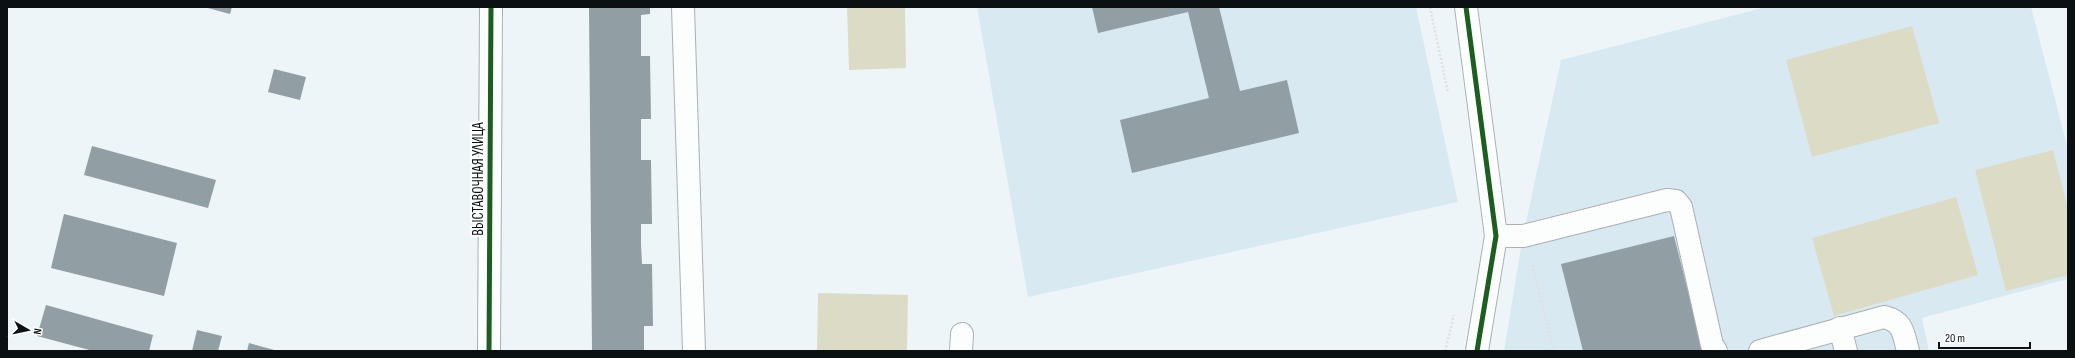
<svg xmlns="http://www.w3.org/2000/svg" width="2075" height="358" font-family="'Sofia Sans Condensed',sans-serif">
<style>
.built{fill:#d9e9f1}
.green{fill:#dcdcc6}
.building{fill:#919ea4}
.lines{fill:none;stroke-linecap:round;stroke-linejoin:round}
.minor-casing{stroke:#aab0b4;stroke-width:24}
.path{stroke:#dfe1e3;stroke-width:2.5;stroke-dasharray:2 2;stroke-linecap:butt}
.minor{stroke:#fcfefe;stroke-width:22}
.cycleway-casing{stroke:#fff;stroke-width:8}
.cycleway{stroke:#1b5e20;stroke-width:5}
.labels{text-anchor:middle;stroke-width:4;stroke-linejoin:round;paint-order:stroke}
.street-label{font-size:15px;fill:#0b1012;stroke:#fff}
</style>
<rect width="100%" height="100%" fill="#edf5f9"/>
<g class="built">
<polygon points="977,7 1416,7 1458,202 1028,297"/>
<polygon points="1766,7 2031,7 2068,149 2068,279 1922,318 1929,351 1504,351 1523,236 1561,60"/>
</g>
<g class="green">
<polygon points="847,7 905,7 906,68 849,70"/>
<polygon points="1912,26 1939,123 1812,157 1786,60"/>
<polygon points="2053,150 2068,209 2068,275 2006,291 1975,170"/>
<polygon points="1956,197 1978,275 1834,316 1812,238"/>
<polygon points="818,293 908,295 907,351 817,351"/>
</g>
<g class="building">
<polygon points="204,7 232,7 230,14"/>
<polygon points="589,7 650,7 650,14 641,15 641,56 650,56 651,119 641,119 641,160 651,160 652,224 641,224 641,244 642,264 652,264 653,326 644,326 644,351 592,351"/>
<polygon points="1092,7 1219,7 1240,91 1287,80 1299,133 1132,173 1120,120 1209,98 1188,12 1098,33"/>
<polygon points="274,69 306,77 300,100 268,92"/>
<polygon points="92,146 216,180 208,208 84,175"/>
<polygon points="64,214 177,243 164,296 51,268"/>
<polygon points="1674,236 1703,351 1583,351 1561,264"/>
<polygon points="46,305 153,335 149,351 93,351 37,336"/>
<polygon points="197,330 222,336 218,351 192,351"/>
<polygon points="249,343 278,351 247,351"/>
</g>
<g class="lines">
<g class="minor-casing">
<g id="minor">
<polyline points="683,7 694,351"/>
<polyline points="1466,7 1496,236 1477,351"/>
<polyline points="1496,236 1523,236 1667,200 1676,201 1681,207 1712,345 1716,351"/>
<polyline points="1840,328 1846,351"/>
<polyline points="489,351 491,7"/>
<polyline points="961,351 962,334"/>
<path d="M1760,351L1884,317C1904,322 1903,333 1908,351"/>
</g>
</g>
<g class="path">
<polyline points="1430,7 1448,93"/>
<polyline points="1534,261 1533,267 1554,351"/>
<polyline points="1445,351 1454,315"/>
</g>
<use href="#minor" class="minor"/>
<g class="cycleway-casing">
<g id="cycleway">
<polyline points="1466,7 1496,236 1477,351"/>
<polyline points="489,351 491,7"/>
</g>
</g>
<use href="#cycleway" class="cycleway"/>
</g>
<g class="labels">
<g class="street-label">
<text transform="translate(478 179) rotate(-90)" y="5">ВЫСТАВОЧНАЯ УЛИЦА</text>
</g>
</g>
<rect width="2075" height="358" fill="none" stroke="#0b1012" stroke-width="16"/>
<g transform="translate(28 330) rotate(99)" stroke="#ffffff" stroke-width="3" paint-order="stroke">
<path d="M0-3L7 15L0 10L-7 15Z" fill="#0b1012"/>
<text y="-6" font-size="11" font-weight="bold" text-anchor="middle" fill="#0b1012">N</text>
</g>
<path d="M1939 342v6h91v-6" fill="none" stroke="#0b1012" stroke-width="2"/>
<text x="1945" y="342" font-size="12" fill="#0b1012" stroke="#ffffff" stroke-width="3" paint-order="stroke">20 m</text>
</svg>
